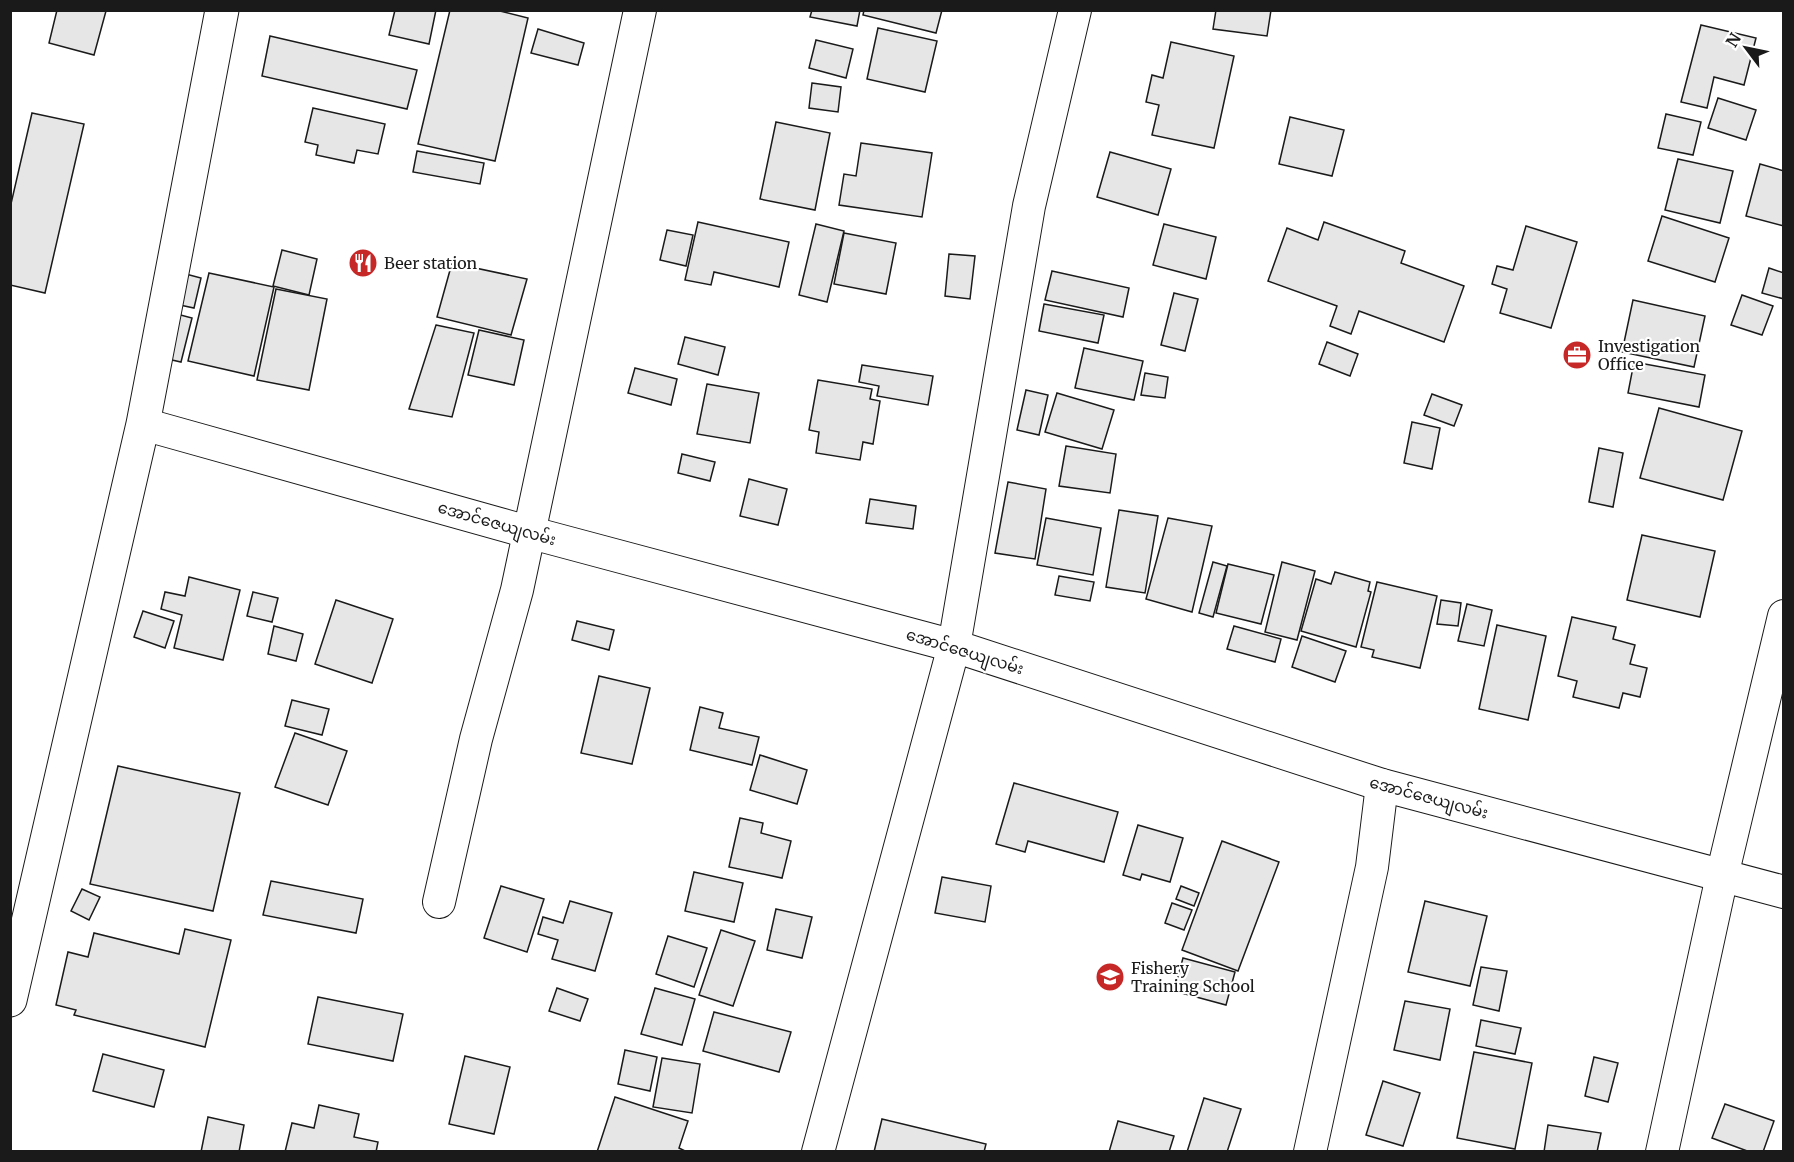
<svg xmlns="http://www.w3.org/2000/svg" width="1794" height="1162" font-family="Merriweather,'Noto Sans Myanmar',serif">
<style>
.building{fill:#e6e6e6;stroke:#1a1a1a;stroke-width:1.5}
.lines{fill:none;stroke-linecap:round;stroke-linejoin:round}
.street-casing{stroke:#1a1a1a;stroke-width:34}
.secondary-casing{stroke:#1a1a1a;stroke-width:35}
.street{stroke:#fff;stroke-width:32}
.secondary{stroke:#fff;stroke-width:33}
.labels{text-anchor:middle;stroke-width:4.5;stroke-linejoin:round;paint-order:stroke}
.poi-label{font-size:16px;fill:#1a1a1a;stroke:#fff;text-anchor:start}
.street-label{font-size:16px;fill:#1a1a1a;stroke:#fff}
</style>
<rect width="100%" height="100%" fill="#fff"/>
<g class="building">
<polygon points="57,10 106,11 94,55 49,43"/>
<polygon points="395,10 436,10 429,44 389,35"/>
<polygon points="450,10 496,10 528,18 495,161 418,144"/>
<polygon points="812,10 860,10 857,26 810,17"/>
<polygon points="864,10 942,10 936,33 863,15"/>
<polygon points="1216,10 1271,10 1267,36 1213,29"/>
<polygon points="1701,25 1756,38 1744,85 1714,77 1707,108 1681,102"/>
<polygon points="878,28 937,41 925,92 867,79"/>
<polygon points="538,29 584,43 578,65 531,53"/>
<polygon points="270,36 417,70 407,109 262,76"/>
<polygon points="816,40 853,49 846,78 809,68"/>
<polygon points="1171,42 1234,56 1214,148 1152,135 1159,105 1146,102 1152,75 1163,78"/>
<polygon points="812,83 841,87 838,112 809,108"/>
<polygon points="1718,98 1756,110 1746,140 1708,128"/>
<polygon points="313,108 385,124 378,154 357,150 354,163 316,155 318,145 305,142"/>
<polygon points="32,113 84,124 45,293 10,285 10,208"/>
<polygon points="1666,114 1701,122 1693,155 1658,148"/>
<polygon points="1290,117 1344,130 1332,176 1279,164"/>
<polygon points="776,122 830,133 815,210 760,199"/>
<polygon points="861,143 932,153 922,217 839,205 844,174 856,176"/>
<polygon points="417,151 484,163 480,184 413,172"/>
<polygon points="1110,152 1171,169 1158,215 1097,197"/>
<polygon points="1678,159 1733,171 1720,223 1665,210"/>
<polygon points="1760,164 1784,171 1784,226 1746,216"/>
<polygon points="1662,216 1729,238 1715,282 1648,261"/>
<polygon points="698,222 789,242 779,287 714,272 711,285 685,280"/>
<polygon points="1324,222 1405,251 1401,263 1464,286 1444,342 1359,311 1351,334 1330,326 1337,306 1268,281 1287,228 1318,240"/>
<polygon points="816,224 844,231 827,302 799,295"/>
<polygon points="1164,224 1216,237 1206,279 1153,265"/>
<polygon points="1526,226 1577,242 1551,328 1500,313 1507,289 1492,284 1497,266 1513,270"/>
<polygon points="667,230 693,235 686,266 660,260"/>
<polygon points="844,233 896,243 886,294 834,284"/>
<polygon points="282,250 317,259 309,295 273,286"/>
<polygon points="949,254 975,256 970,299 945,296"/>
<polygon points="452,263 527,279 511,335 437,317"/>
<polygon points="1769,268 1784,273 1784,299 1762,293"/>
<polygon points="1052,271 1129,288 1123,317 1045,300"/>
<polygon points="182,273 201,278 194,308 175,304"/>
<polygon points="209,273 274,287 254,376 188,361"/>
<polygon points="276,289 327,299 309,390 257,380"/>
<polygon points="1174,293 1198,299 1185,351 1161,345"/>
<polygon points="1742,295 1773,306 1762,335 1731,325"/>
<polygon points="1633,300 1705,316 1694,367 1622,352"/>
<polygon points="1044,304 1104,315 1098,343 1039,331"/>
<polygon points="173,313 192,318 181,362 163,358"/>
<polygon points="436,325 474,333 452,417 409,409"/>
<polygon points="479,330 524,340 514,385 468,375"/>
<polygon points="685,337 725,347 718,375 678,364"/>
<polygon points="1327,342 1358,354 1350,376 1319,364"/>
<polygon points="1084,348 1143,361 1134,400 1075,388"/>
<polygon points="1634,362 1705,375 1699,407 1628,393"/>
<polygon points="862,365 933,376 928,405 877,396 879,386 859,382"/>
<polygon points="635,368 677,379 671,405 628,393"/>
<polygon points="1145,373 1168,377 1165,398 1141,395"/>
<polygon points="818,380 872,389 870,399 880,401 873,444 863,442 860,460 816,453 819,432 809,430"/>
<polygon points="707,384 759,393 750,443 697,434"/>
<polygon points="1026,390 1048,395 1039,435 1017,430"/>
<polygon points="1057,393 1114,410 1102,449 1045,432"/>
<polygon points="1432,394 1462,405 1454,426 1424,415"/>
<polygon points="1659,408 1742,431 1723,500 1640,478"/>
<polygon points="1412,422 1440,428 1432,469 1404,463"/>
<polygon points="1066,446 1116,454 1110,493 1059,486"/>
<polygon points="1599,448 1623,453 1613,507 1589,502"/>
<polygon points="682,454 715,462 710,481 678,473"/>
<polygon points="749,479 787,489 778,525 740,516"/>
<polygon points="1008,482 1046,489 1035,559 995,553"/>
<polygon points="870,499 916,506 913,529 866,523"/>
<polygon points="1119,510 1158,516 1145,593 1106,587"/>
<polygon points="1046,518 1101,528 1093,575 1037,565"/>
<polygon points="1168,518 1212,526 1192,612 1146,599"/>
<polygon points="1642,535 1715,551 1700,617 1627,600"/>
<polygon points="1213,562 1227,566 1213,617 1199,613"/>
<polygon points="1282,562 1315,571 1297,640 1265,632"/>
<polygon points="1228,564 1274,575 1261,624 1216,613"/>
<polygon points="1335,572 1370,582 1368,591 1371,592 1356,647 1301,631 1316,579 1331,584"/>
<polygon points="1059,576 1094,582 1090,601 1055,595"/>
<polygon points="189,577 240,590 223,660 174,648 182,615 161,609 165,592 185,596"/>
<polygon points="1377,582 1437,596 1420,668 1372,657 1374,650 1361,647"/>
<polygon points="253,592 278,598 272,622 247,616"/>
<polygon points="336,600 393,619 372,683 315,664"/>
<polygon points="1441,600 1461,603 1458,626 1437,624"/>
<polygon points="1467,604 1492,610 1484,646 1458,641"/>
<polygon points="143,611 174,621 165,648 134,637"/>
<polygon points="1572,617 1616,627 1613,639 1635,645 1630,664 1647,668 1640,697 1623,693 1619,708 1573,697 1577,681 1558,676"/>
<polygon points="577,621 614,630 609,650 572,640"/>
<polygon points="1497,625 1546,636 1528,720 1479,709"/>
<polygon points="274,626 303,634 296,661 268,654"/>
<polygon points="1234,626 1281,639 1275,662 1227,649"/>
<polygon points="1302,636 1346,651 1335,682 1292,667"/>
<polygon points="599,676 650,688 632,764 581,753"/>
<polygon points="292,700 329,709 322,735 285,726"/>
<polygon points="700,707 723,713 719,728 759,737 752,765 690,750"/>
<polygon points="295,733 347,751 328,805 275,787"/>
<polygon points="760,755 807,770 797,804 750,790"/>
<polygon points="118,766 240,793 213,911 90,884"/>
<polygon points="1014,783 1118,812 1104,862 1028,841 1025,852 996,844"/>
<polygon points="740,818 763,823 761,833 791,841 782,878 729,867"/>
<polygon points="1138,825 1183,838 1170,882 1142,874 1140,880 1123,875"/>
<polygon points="1222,841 1279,862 1238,971 1182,950"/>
<polygon points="694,872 743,883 734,922 685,911"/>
<polygon points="942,877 991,886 985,922 935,913"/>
<polygon points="271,881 363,899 356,933 263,915"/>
<polygon points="501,886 544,899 527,952 484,938"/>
<polygon points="1181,886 1199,893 1194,906 1176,899"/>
<polygon points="82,889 100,897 89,920 71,911"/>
<polygon points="570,901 612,913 595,971 552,959 558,940 538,934 543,917 563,923"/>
<polygon points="1425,901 1487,916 1470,986 1408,972"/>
<polygon points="1172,903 1192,910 1184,930 1165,923"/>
<polygon points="776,909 812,917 802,958 767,950"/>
<polygon points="185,929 231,940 205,1047 74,1015 76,1010 56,1005 68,952 88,957 94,933 179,954"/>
<polygon points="721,930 755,941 733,1006 699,995"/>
<polygon points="668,936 707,948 694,987 656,974"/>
<polygon points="1183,958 1235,972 1226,1005 1174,991"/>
<polygon points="1481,967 1507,971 1499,1011 1473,1005"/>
<polygon points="557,988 588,999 580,1021 549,1011"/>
<polygon points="655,988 695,999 682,1045 641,1034"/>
<polygon points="318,997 403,1014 393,1061 308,1044"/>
<polygon points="1405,1001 1450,1009 1440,1060 1394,1050"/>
<polygon points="714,1012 791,1032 779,1072 703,1051"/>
<polygon points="1481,1020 1521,1028 1515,1054 1476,1046"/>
<polygon points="625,1050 657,1057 650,1091 618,1084"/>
<polygon points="1474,1052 1532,1063 1515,1149 1457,1138"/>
<polygon points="103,1054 164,1070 154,1107 93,1091"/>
<polygon points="465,1056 510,1067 494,1134 449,1124"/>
<polygon points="1594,1057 1618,1063 1608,1102 1585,1096"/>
<polygon points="662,1058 700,1064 692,1113 653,1107"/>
<polygon points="1383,1081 1420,1093 1403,1146 1366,1135"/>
<polygon points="615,1097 688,1121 679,1148 687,1152 597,1152"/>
<polygon points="1204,1098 1241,1109 1227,1152 1187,1152"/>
<polygon points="1725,1104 1774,1121 1763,1152 1750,1152 1712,1138"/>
<polygon points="319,1105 359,1114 354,1137 378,1142 376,1152 285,1152 292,1123 314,1128"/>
<polygon points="208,1117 244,1125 239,1152 201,1152"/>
<polygon points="882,1119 986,1144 984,1152 874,1152"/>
<polygon points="1118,1121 1174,1136 1169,1152 1109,1152"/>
<polygon points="1548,1125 1601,1133 1597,1152 1544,1152"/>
</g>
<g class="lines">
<g class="street-casing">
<g id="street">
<polyline points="143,424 528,532 954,646 1382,785 1784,892"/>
<polyline points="439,902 476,739 517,590 640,10"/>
<polyline points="818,1152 954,646 1029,206 1075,10"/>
<polyline points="1310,1152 1372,867 1382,785"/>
<polyline points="1662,1152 1722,876 1784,616"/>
</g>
</g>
<g class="secondary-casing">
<polyline id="secondary" points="10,1000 143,424 222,10"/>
</g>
<use href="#street" class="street"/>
<use href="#secondary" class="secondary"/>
</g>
<defs>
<g id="restaurant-disc" transform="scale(1.5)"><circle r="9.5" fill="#c62828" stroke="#fff"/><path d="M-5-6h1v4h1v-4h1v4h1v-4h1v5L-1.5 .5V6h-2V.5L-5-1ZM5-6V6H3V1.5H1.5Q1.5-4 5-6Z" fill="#fff"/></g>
<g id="office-disc" transform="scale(1.5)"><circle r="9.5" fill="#c62828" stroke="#fff"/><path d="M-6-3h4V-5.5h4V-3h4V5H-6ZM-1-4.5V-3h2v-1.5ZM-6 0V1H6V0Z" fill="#fff"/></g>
<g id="school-disc" transform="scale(1.5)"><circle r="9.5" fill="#c62828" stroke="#fff"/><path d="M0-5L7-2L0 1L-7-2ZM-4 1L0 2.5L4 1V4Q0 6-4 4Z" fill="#fff"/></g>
</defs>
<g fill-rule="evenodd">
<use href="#restaurant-disc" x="363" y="263"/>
<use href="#office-disc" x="1577" y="355"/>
<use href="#school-disc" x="1110" y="977"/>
</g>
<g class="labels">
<g class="poi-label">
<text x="384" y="269">Beer station</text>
<text x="1598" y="352">Investigation<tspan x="1598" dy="18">Office</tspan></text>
<text x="1131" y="974">Fishery<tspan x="1131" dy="18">Training School</tspan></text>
</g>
<g class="street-label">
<text transform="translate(497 523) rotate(16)" y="6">အောင်ဇေယျလမ်း</text>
<text transform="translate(965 651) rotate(17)" y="6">အောင်ဇေယျလမ်း</text>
<text transform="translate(1429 797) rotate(15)" y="6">အောင်ဇေယျလမ်း</text>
</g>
</g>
<rect width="1794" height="1162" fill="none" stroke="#1a1a1a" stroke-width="24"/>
<g transform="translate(1746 48) rotate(302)" stroke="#ffffff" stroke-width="4.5" paint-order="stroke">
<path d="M0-4.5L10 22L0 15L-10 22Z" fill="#1a1a1a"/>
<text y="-9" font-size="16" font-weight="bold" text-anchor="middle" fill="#1a1a1a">N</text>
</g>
</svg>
